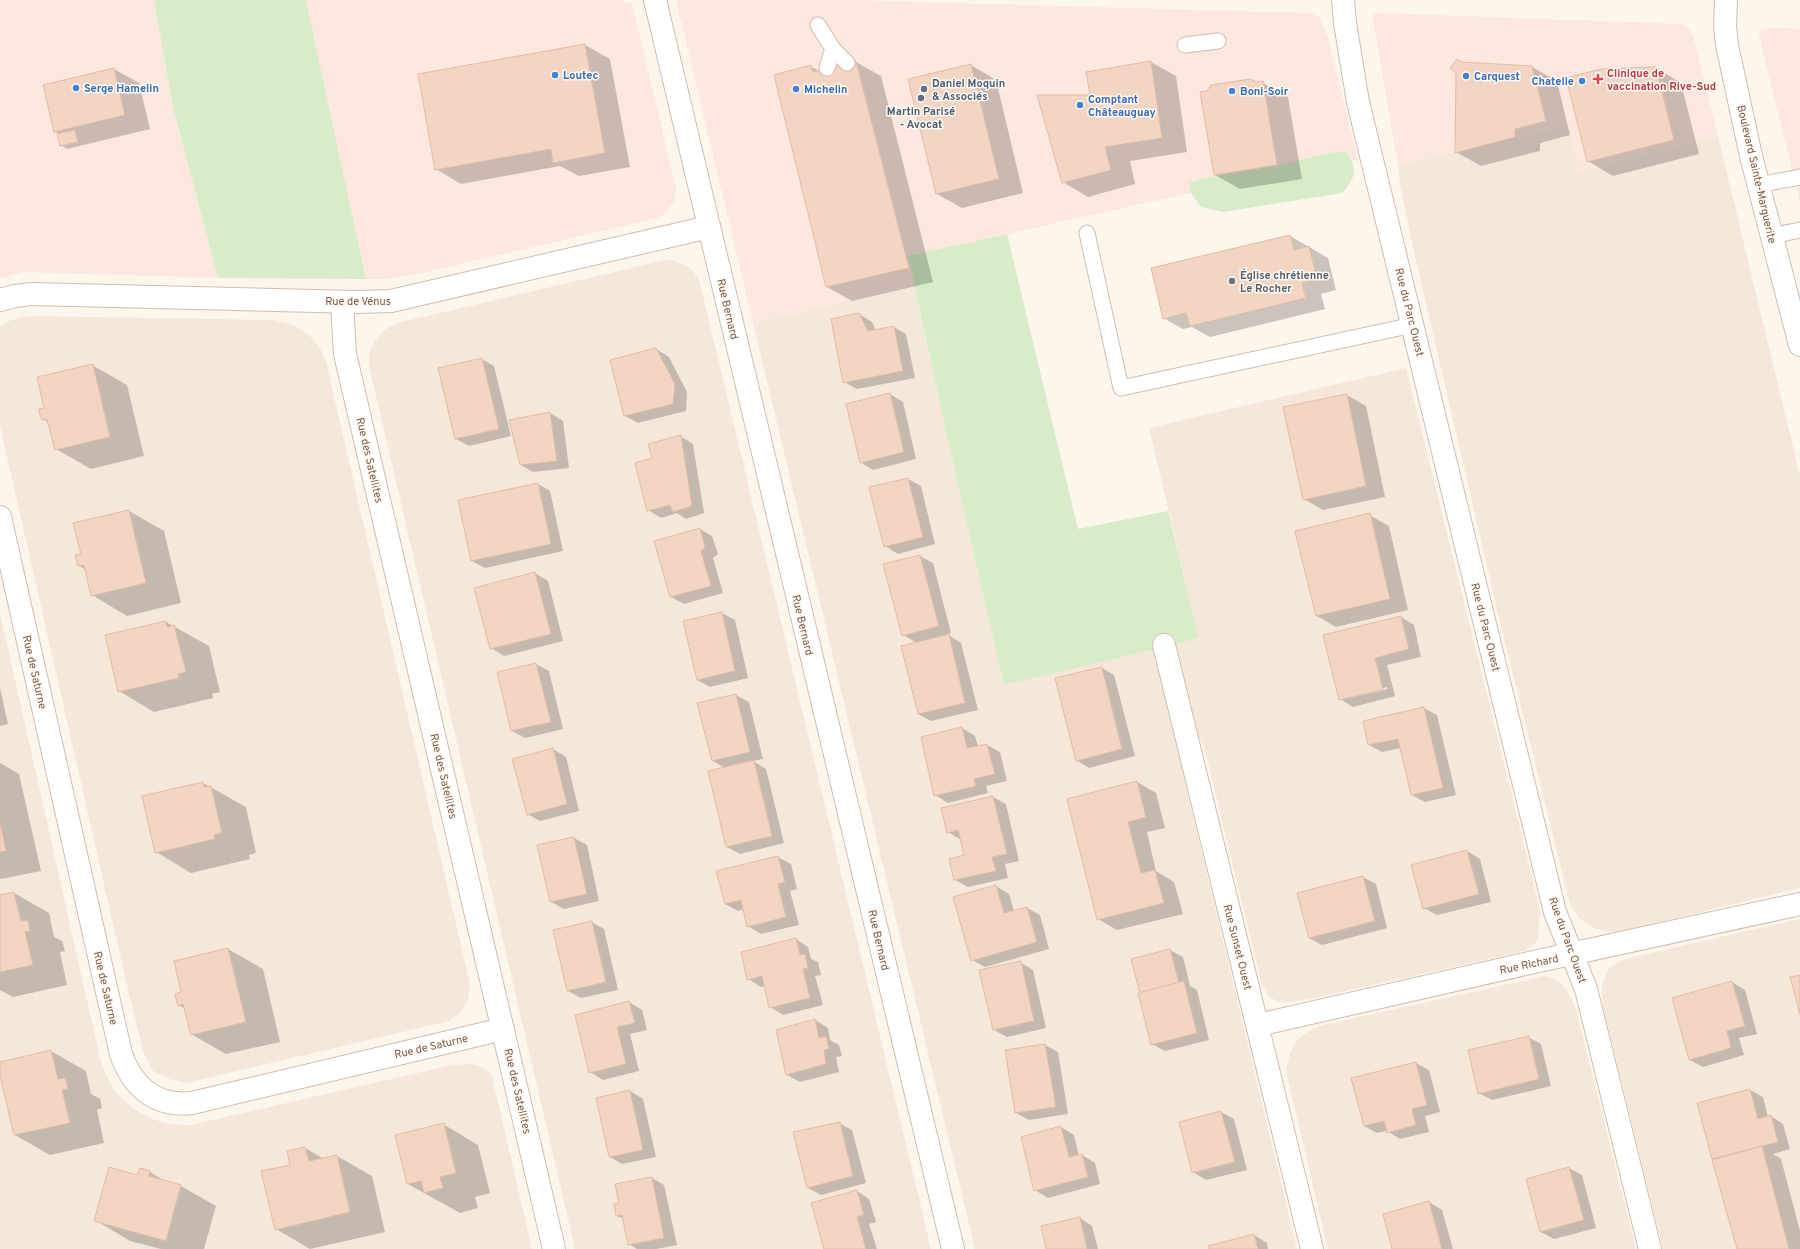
<svg xmlns="http://www.w3.org/2000/svg" width="1800" height="1249" font-family="Overpass,sans-serif">
<style>
.residential{fill:#f5e8da}
.commercial{fill:#fde8e0}
.green{fill:#d8ecc9}
.shadow{fill:#0003;fill-rule:evenodd}
.building{fill:#f3d5c3;stroke:#e6bba3}
.lines{fill:none;stroke-linecap:round;stroke-linejoin:round}
.service-casing{stroke:#d1beb0;stroke-width:17}
.minor-casing{stroke:#d1beb0;stroke-width:24}
.tertiary-casing{stroke:#d1beb0;stroke-width:24}
.service{stroke:#fff;stroke-width:15}
.minor{stroke:#fff;stroke-width:22}
.tertiary{stroke:#fff;stroke-width:22}
.shop-dot{fill:#3f7fe0;stroke:#fffaf3;stroke-width:1.5}
.health-dot{fill:#e0444e;stroke:#fffaf3;stroke-width:1.5}
.service-dot{fill:#5c6f8a;stroke:#fffaf3;stroke-width:1.5}
.worship-dot{fill:#6b7280;stroke:#fffaf3;stroke-width:1.5}
.labels{text-anchor:middle;stroke-width:3;stroke-linejoin:round;paint-order:stroke}
.health-label{font-size:11px;font-weight:bold;fill:#be3a42;stroke:#fffaf3;text-anchor:start}
.shop-label{font-size:11px;font-weight:bold;fill:#366cbe;stroke:#fffaf3;text-anchor:start}
.service-label{font-size:11px;font-weight:bold;fill:#4e5e75;stroke:#fffaf3;text-anchor:start}
.street-label{font-size:11px;fill:#7a5c4d;stroke:#fffaf3}
.worship-label{font-size:11px;font-weight:bold;fill:#5b616d;stroke:#fffaf3;text-anchor:start}
</style>
<rect width="100%" height="100%" fill="#fdf6ec"/>
<g class="residential">
<polygon points="1569,125 1579,171 1718,136 1800,476 1800,888 1627,930 1610,932 1593,928 1580,919 1570,904 1496,605 1413,247 1400,185 1398,165"/>
<polygon points="670,259 688,267 693,271 699,279 931,1249 575,1249 369,366 370,351 375,340 384,330 397,323"/>
<polygon points="914,285 948,441 1004,684 1156,649 1186,786 1297,1249 975,1249 753,323"/>
<polygon points="31,316 274,320 294,325 309,335 320,348 326,362 466,967 470,985 468,999 461,1012 449,1021 186,1083 169,1079 153,1071 143,1051 123,968 0,426 0,327 9,321 19,318"/>
<polygon points="1406,368 1533,881 1540,911 1538,938 1533,946 1525,951 1310,999 1291,1002 1280,1002 1269,997 1262,985 1204,746 1196,733 1174,645 1199,638 1149,428"/>
<polygon points="0,613 100,1058 107,1077 116,1093 133,1108 152,1119 169,1124 191,1125 452,1065 471,1064 484,1068 492,1075 495,1089 532,1249 0,1249"/>
<polygon points="1800,919 1800,1249 1663,1249 1602,1002 1602,986 1608,970 1618,962 1633,957"/>
<polygon points="1545,976 1553,978 1562,984 1570,995 1576,1010 1636,1249 1328,1249 1286,1071 1290,1053 1297,1040 1309,1031 1323,1025"/>
</g>
<g class="commercial">
<polygon points="0,0 154,0 172,103 218,278 23,272 0,278"/>
<polygon points="306,0 623,0 625,3 632,3 676,188 674,201 666,213 657,218 418,274 385,279 366,279"/>
<polygon points="676,0 853,0 1311,13 1319,17 1328,38 1358,160 1191,193 908,256 914,285 753,323"/>
<polygon points="1378,13 1681,24 1688,27 1693,36 1718,136 1579,171 1569,125 1398,165 1373,19 1373,14"/>
<polygon points="1767,28 1800,29 1800,202 1759,35 1760,31"/>
</g>
<g class="green">
<polygon points="154,0 306,0 366,279 218,278 172,103"/>
<path d="M1346,152C1359,168 1355,179 1342,193L1223,212L1201,207L1191,193L1189,183L1201,179L1277,165L1331,153Z"/>
<polygon points="1007,234 1078,529 1168,511 1199,638 1174,645 1172,635 1154,639 1156,649 1004,685 948,441 908,256"/>
</g>
<g class="shadow">
<polygon points="585,45 610,59 630,167 579,176 560,166 461,184 436,169"/>
<polygon points="856,62 881,76 933,282 852,301 827,287 810,66 819,71"/>
<polygon points="1151,62 1176,76 1187,152 1130,161 1135,184 1088,197 1063,182 1092,96"/>
<polygon points="1463,64 1532,67 1557,81 1570,135 1540,143 1540,151 1481,166 1456,152"/>
<polygon points="971,65 996,80 1023,193 962,208 937,194"/>
<polygon points="1656,68 1681,83 1699,154 1613,176 1588,161"/>
<polygon points="114,69 139,83 150,129 67,149 61,145 61,135 55,132"/>
<polygon points="1256,83 1263,83 1288,97 1302,179 1240,189 1215,175"/>
<polygon points="1290,236 1328,258 1336,290 1321,294 1325,309 1210,337 1192,327 1183,329 1163,318"/>
<polygon points="859,314 872,322 876,331 894,327 906,334 915,378 857,389 844,382"/>
<polygon points="656,349 669,357 687,392 686,411 638,423 625,416 611,361"/>
<polygon points="482,359 494,366 511,436 469,446 456,439"/>
<polygon points="92,365 127,385 144,456 91,469 56,449 49,423 43,419 45,409"/>
<polygon points="890,394 903,402 916,459 873,470 860,462"/>
<polygon points="1347,395 1366,406 1385,497 1323,510 1304,499"/>
<polygon points="550,413 563,421 569,468 533,472 521,465"/>
<polygon points="680,436 693,444 704,513 686,519 677,513 661,518 648,510 653,459"/>
<polygon points="908,479 921,486 935,544 898,554 885,546"/>
<polygon points="538,484 550,491 563,551 485,568 472,561"/>
<polygon points="129,511 164,531 181,603 127,616 92,595 86,570 79,566 82,554"/>
<polygon points="1369,515 1389,526 1408,610 1336,627 1317,616 1297,532"/>
<polygon points="700,529 712,536 718,554 713,558 723,593 684,604 671,597"/>
<polygon points="920,556 933,563 951,633 947,634 961,643 978,710 931,721 918,714 917,643 903,635"/>
<polygon points="535,573 548,581 563,641 504,656 491,648"/>
<polygon points="722,613 735,620 748,678 710,687 697,680"/>
<path d="M1401,617L1414,625L1421,657L1387,665L1395,696L1353,707L1340,699ZM1387,687L1388,689L1349,698V696Z"/>
<polygon points="166,622 209,646 220,692 212,694 213,698 154,712 119,691"/>
<polygon points="536,664 549,671 563,729 525,738 512,731 498,673"/>
<polygon points="1102,668 1114,675 1135,756 1089,768 1076,760"/>
<polygon points="0,688 8,724 0,726"/>
<polygon points="736,695 749,702 763,759 753,761 766,769 784,843 740,854 727,847 709,772 725,768 713,761"/>
<polygon points="1424,708 1437,715 1456,795 1425,802 1412,795 1401,748 1382,752 1369,745 1364,722"/>
<polygon points="962,728 975,736 978,747 987,745 1000,752 1007,781 986,786 988,793 948,803 935,795 922,738"/>
<polygon points="553,749 566,757 579,811 540,821 527,814"/>
<polygon points="0,763 19,774 41,871 1,879 0,878"/>
<polygon points="1137,782 1156,793 1165,828 1147,832 1156,871 1174,882 1183,914 1117,930 1098,919"/>
<polygon points="203,783 246,807 256,853 249,855 250,859 191,873 156,852"/>
<polygon points="993,797 1006,804 1019,861 1005,864 1008,878 968,887 955,880 966,856 961,840 948,832"/>
<polygon points="574,838 587,845 599,901 564,909 551,902"/>
<polygon points="1467,851 1480,859 1491,902 1437,915 1424,908"/>
<polygon points="778,857 791,864 797,889 790,891 799,925 761,934 748,926 744,909 738,911 725,904 717,872"/>
<polygon points="1363,877 1376,884 1387,928 1322,945 1309,938 1298,894"/>
<polygon points="996,886 1009,894 1014,911 1027,908 1040,915 1049,949 985,967 972,960"/>
<polygon points="14,893 49,913 54,937 62,941 65,951 60,952 67,985 13,997 0,990 0,896"/>
<polygon points="591,922 604,929 618,990 581,998 568,991"/>
<polygon points="796,939 808,947 811,959 818,962 821,975 815,976 823,1005 783,1015 770,1007 765,986 761,987 748,979"/>
<polygon points="228,949 263,969 280,1042 226,1054 191,1034 185,1009 179,1005 182,992 175,961"/>
<polygon points="1170,950 1183,957 1190,986 1197,990 1209,1040 1165,1051 1152,1044"/>
<polygon points="1020,962 1033,970 1046,1028 1007,1037 994,1030"/>
<polygon points="1732,982 1745,990 1757,1034 1739,1038 1744,1055 1703,1067 1690,1060"/>
<polygon points="629,1002 642,1010 647,1030 630,1034 639,1071 603,1080 590,1072 576,1015"/>
<polygon points="815,1020 828,1028 830,1040 839,1045 842,1056 836,1057 839,1072 800,1082 787,1075"/>
<polygon points="1528,1037 1541,1044 1551,1086 1492,1100 1479,1093"/>
<polygon points="1045,1045 1058,1052 1068,1114 1029,1120 1016,1113"/>
<polygon points="51,1051 86,1071 91,1094 100,1099 102,1108 97,1110 104,1143 50,1155 15,1135 0,1071 0,1063"/>
<polygon points="1416,1063 1429,1070 1440,1112 1425,1116 1429,1132 1400,1139 1387,1131 1377,1133 1364,1126 1352,1079"/>
<polygon points="1750,1090 1763,1097 1768,1117 1771,1116 1783,1124 1790,1149 1773,1154 1781,1159 1800,1231 1800,1249 1739,1249 1715,1160 1713,1159"/>
<polygon points="630,1091 643,1099 656,1157 622,1164 610,1157"/>
<polygon points="1221,1112 1234,1119 1247,1170 1206,1180 1193,1172"/>
<polygon points="839,1123 852,1130 866,1183 821,1195 808,1188"/>
<polygon points="443,1124 478,1145 490,1193 475,1197 478,1208 460,1213 408,1184"/>
<polygon points="1061,1127 1074,1135 1079,1156 1082,1155 1095,1163 1100,1184 1048,1198 1035,1190"/>
<polygon points="305,1148 324,1159 337,1156 372,1176 385,1232 310,1249 276,1229 291,1166"/>
<polygon points="1569,1168 1582,1175 1596,1228 1554,1239 1541,1232"/>
<polygon points="140,1169 150,1172 168,1183 181,1186 216,1206 204,1249 161,1249 130,1241 95,1220 138,1176"/>
<polygon points="652,1178 664,1185 677,1245 656,1249 637,1249 629,1244 624,1219 617,1216 620,1203"/>
<polygon points="857,1191 869,1199 876,1222 869,1224 877,1249 825,1249"/>
<polygon points="1429,1202 1442,1210 1453,1249 1394,1249"/>
<polygon points="1080,1218 1092,1226 1098,1249 1047,1249"/>
<polygon points="1254,1235 1267,1243 1268,1249 1210,1249"/>
</g>
<g class="building">
<polygon points="585,44 605,153 553,163 551,149 435,170 418,74"/>
<polygon points="1457,59 1462,62 1532,66 1546,121 1515,129 1515,137 1455,153 1456,73 1450,68"/>
<polygon points="856,61 909,268 826,287 774,75 811,65 813,72"/>
<polygon points="1151,61 1162,138 1105,147 1111,170 1062,183 1037,95 1090,95 1086,72"/>
<polygon points="971,64 999,179 936,194 908,79"/>
<polygon points="1656,67 1674,140 1587,162 1566,78 1601,69"/>
<polygon points="114,68 125,115 54,132 43,85"/>
<polygon points="1250,79 1256,82 1263,81 1277,165 1214,175 1200,92 1207,91 1211,85"/>
<polygon points="75,130 78,142 60,146 57,134"/>
<polygon points="1290,235 1294,250 1309,246 1317,279 1302,283 1306,298 1190,326 1186,313 1163,319 1151,268"/>
<polygon points="859,313 868,331 894,326 903,371 843,383 831,319"/>
<polygon points="656,348 675,384 673,404 624,416 610,360"/>
<polygon points="482,358 499,429 455,439 438,368"/>
<polygon points="93,364 110,437 55,450 47,419 42,420 40,415 39,409 44,408 37,377"/>
<polygon points="890,393 904,452 860,463 846,404"/>
<polygon points="1347,394 1366,486 1303,500 1283,407"/>
<polygon points="550,412 557,461 520,465 509,420"/>
<polygon points="681,435 692,506 673,512 670,505 647,511 635,463 652,458 648,444"/>
<polygon points="908,478 923,537 884,547 869,487"/>
<polygon points="538,483 551,544 471,561 458,500"/>
<polygon points="129,510 146,583 91,596 84,565 78,566 75,555 81,554 73,523"/>
<polygon points="1370,513 1390,599 1316,616 1295,531"/>
<polygon points="700,528 705,547 701,551 711,586 670,597 654,541"/>
<polygon points="920,555 939,626 902,636 883,564"/>
<polygon points="535,572 551,634 490,649 474,588"/>
<polygon points="722,612 735,671 697,680 683,621"/>
<polygon points="1401,616 1409,649 1375,658 1383,689 1339,700 1323,635"/>
<polygon points="166,621 167,627 174,625 186,672 178,674 179,678 118,692 105,635"/>
<polygon points="949,634 965,703 918,714 901,646"/>
<polygon points="536,663 551,722 511,731 497,672"/>
<polygon points="1102,667 1122,749 1076,761 1055,678"/>
<polygon points="736,694 750,752 712,761 697,703"/>
<polygon points="1424,707 1443,788 1411,795 1398,739 1368,745 1363,721"/>
<polygon points="962,727 967,748 987,744 995,774 974,779 976,786 934,796 921,737"/>
<polygon points="553,748 567,804 527,815 512,759"/>
<polygon points="754,760 772,836 726,847 708,771"/>
<polygon points="1137,781 1146,817 1128,822 1141,873 1155,870 1164,903 1097,920 1067,799"/>
<polygon points="203,782 204,787 211,786 222,833 214,835 215,839 155,853 142,796"/>
<polygon points="993,796 1007,854 992,857 996,871 954,880 949,859 964,855 958,830 947,833 941,808"/>
<polygon points="0,823 6,851 0,852"/>
<polygon points="574,837 587,894 550,902 537,845"/>
<polygon points="1467,850 1479,894 1423,909 1411,865"/>
<polygon points="778,856 785,882 778,884 786,917 747,927 741,900 725,904 716,871"/>
<polygon points="1363,876 1375,921 1309,938 1297,893"/>
<polygon points="996,885 1004,913 1027,907 1037,942 971,961 953,897"/>
<polygon points="14,892 21,921 28,920 30,931 25,932 33,965 0,972 0,895"/>
<polygon points="592,921 606,982 567,991 553,930"/>
<polygon points="796,938 800,955 805,954 808,968 803,969 810,998 769,1008 762,976 747,980 741,952"/>
<polygon points="228,948 246,1022 191,1035 183,1004 178,1006 175,994 181,992 174,961"/>
<polygon points="1170,949 1179,983 1140,993 1131,959"/>
<polygon points="1021,961 1034,1021 993,1030 979,970"/>
<polygon points="1800,975 1800,1015 1790,977"/>
<polygon points="1184,981 1197,1033 1151,1045 1138,993"/>
<polygon points="1732,981 1745,1026 1727,1031 1731,1048 1689,1060 1672,998"/>
<polygon points="629,1001 635,1023 617,1027 626,1064 589,1073 575,1015"/>
<polygon points="815,1019 819,1038 826,1036 829,1049 824,1050 826,1064 786,1075 776,1030"/>
<polygon points="1529,1036 1539,1079 1478,1094 1468,1050"/>
<polygon points="1045,1044 1056,1107 1015,1113 1005,1050"/>
<polygon points="51,1050 58,1079 65,1078 68,1089 62,1090 70,1123 14,1135 0,1076 0,1062"/>
<polygon points="1416,1062 1427,1105 1412,1109 1416,1125 1387,1133 1384,1121 1364,1126 1351,1078"/>
<polygon points="1750,1089 1758,1119 1771,1115 1778,1142 1712,1159 1697,1103"/>
<polygon points="630,1090 643,1150 609,1157 596,1098"/>
<polygon points="1221,1111 1235,1162 1192,1173 1179,1122"/>
<polygon points="840,1122 853,1176 807,1188 793,1132"/>
<polygon points="444,1123 456,1173 440,1177 443,1188 424,1193 421,1181 407,1184 395,1135"/>
<polygon points="1061,1126 1069,1157 1082,1154 1088,1177 1034,1191 1021,1137"/>
<polygon points="1762,1146 1789,1249 1737,1249 1712,1160"/>
<polygon points="305,1147 309,1161 337,1155 350,1212 275,1230 261,1171 290,1165 287,1151"/>
<polygon points="109,1167 137,1175 140,1168 144,1169 150,1171 149,1176 181,1185 166,1241 94,1221"/>
<polygon points="1569,1167 1584,1220 1540,1232 1526,1179"/>
<polygon points="652,1177 664,1238 628,1245 622,1215 616,1216 614,1204 619,1203 615,1184"/>
<polygon points="857,1190 864,1215 857,1217 866,1249 824,1249 811,1203"/>
<polygon points="1429,1201 1442,1249 1392,1249 1383,1214"/>
<polygon points="1080,1217 1087,1249 1046,1249 1041,1226"/>
<polygon points="1254,1234 1258,1249 1209,1249 1208,1246"/>
</g>
<g class="lines">
<g class="service-casing">
<g id="service">
<polyline points="818,25 833,49"/>
<polyline points="1185,45 1218,41"/>
<polyline points="827,68 833,49 847,63"/>
<polyline points="1758,185 1800,177"/>
<polyline points="1087,233 1121,388 1413,325"/>
<polyline points="1771,236 1800,230"/>
</g>
</g>
<g class="minor-casing">
<g id="minor">
<polyline points="655,0 953,1249"/>
<polyline points="1343,0 1345,23 1358,102 1555,912 1586,989 1650,1249"/>
<polyline points="0,300 15,296 32,294 356,302 391,301 709,227"/>
<polyline points="342,302 345,354 554,1249"/>
<path d="M0,517L121,1054C133,1088 156,1107 192,1103L503,1029"/>
<polyline points="1164,645 1312,1249"/>
<polyline points="1258,1025 1534,962 1800,904"/>
</g>
</g>
<g class="tertiary-casing">
<polyline id="tertiary" points="1726,0 1725,27 1727,45 1751,156 1800,345"/>
</g>
<use href="#service" class="service"/>
<use href="#minor" class="minor"/>
<use href="#tertiary" class="tertiary"/>
</g>
<g class="shop-dot">
<circle cx="555" cy="75" r="4"/>
<circle cx="1466" cy="76" r="4"/>
<circle cx="1582" cy="81" r="4"/>
<circle cx="76" cy="88" r="4"/>
<circle cx="796" cy="89" r="4"/>
<circle cx="1232" cy="91" r="4"/>
<circle cx="1080" cy="105" r="4"/>
</g>
<path class="health-dot" d="M1596 73h4v4h4v4h-4v4h-4v-4h-4v-4h4z"/>
<g class="service-dot">
<circle cx="924" cy="89" r="4"/>
<circle cx="921" cy="98" r="4"/>
</g>
<circle class="worship-dot" cx="1232" cy="281" r="4"/>
<g class="labels">
<g class="health-label">
<text x="1607" y="77">Clinique de<tspan x="1607" dy="13">vaccination Rive-Sud</tspan></text>
</g>
<g class="shop-label">
<text x="563" y="79">Loutec</text>
<text x="1474" y="80">Carquest</text>
<text x="1574" y="85" text-anchor="end">Chatelle</text>
<text x="84" y="92">Serge Hamelin</text>
<text x="804" y="93">Michelin</text>
<text x="1240" y="95">Boni-Soir</text>
<text x="1088" y="103">Comptant<tspan x="1088" dy="13">Châteauguay</tspan></text>
</g>
<g class="service-label">
<text x="932" y="87">Daniel Moquin<tspan x="932" dy="13">&amp; Associés</tspan></text>
<text x="921" y="115" text-anchor="middle">Martin Parisé<tspan x="921" dy="13">- Avocat</tspan></text>
</g>
<g class="street-label">
<text transform="translate(1757 174) rotate(77)" y="4">Boulevard Sainte-Marguerite</text>
<text x="358" y="305">Rue de Vénus</text>
<text transform="translate(728 309) rotate(77)" y="4">Rue Bernard</text>
<text transform="translate(1410 312) rotate(76)" y="4">Rue du Parc Ouest</text>
<text transform="translate(370 460) rotate(77)" y="4">Rue des Satellites</text>
<text transform="translate(803 625) rotate(77)" y="4">Rue Bernard</text>
<text transform="translate(1486 627) rotate(76)" y="4">Rue du Parc Ouest</text>
<text transform="translate(35 672) rotate(77)" y="4">Rue de Saturne</text>
<text transform="translate(444 776) rotate(77)" y="4">Rue des Satellites</text>
<text transform="translate(879 940) rotate(77)" y="4">Rue Bernard</text>
<text transform="translate(1568 940) rotate(70)" y="4">Rue du Parc Ouest</text>
<text transform="translate(1238 947) rotate(76)" y="4">Rue Sunset Ouest</text>
<text transform="translate(1529 964) rotate(-12)" y="4">Rue Richard</text>
<text transform="translate(106 988) rotate(77)" y="4">Rue de Saturne</text>
<text transform="translate(431 1046) rotate(-13)" y="4">Rue de Saturne</text>
<text transform="translate(518 1091) rotate(77)" y="4">Rue des Satellites</text>
</g>
<g class="worship-label">
<text x="1240" y="279">Église chrétienne<tspan x="1240" dy="13">Le Rocher</tspan></text>
</g>
</g>
</svg>
